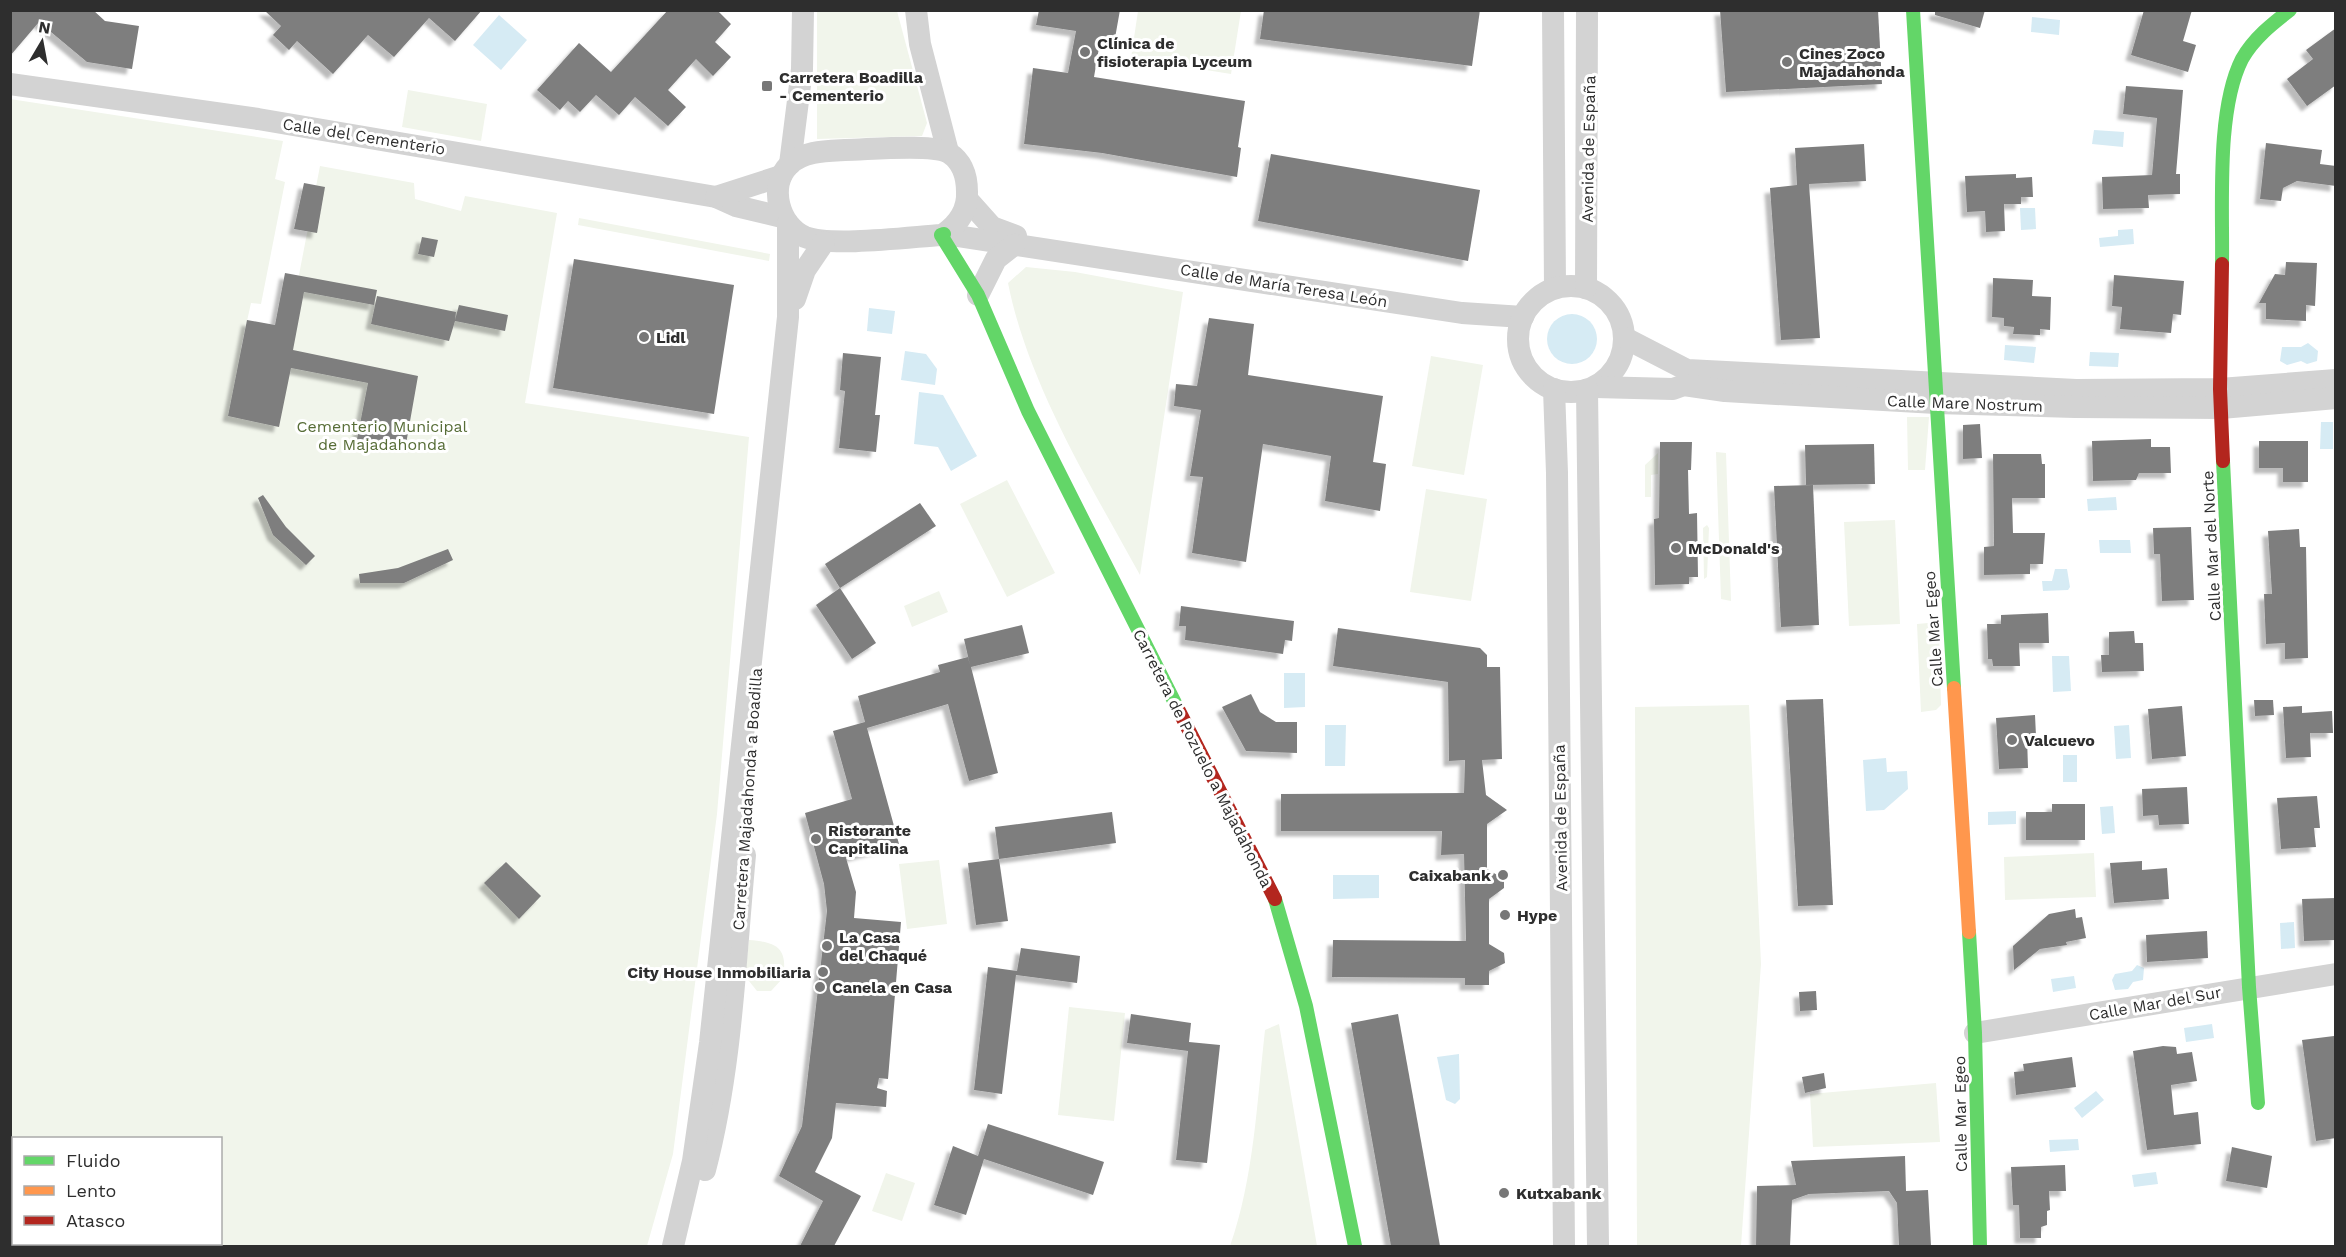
<svg xmlns="http://www.w3.org/2000/svg" width="2346" height="1257" font-family="'Work Sans',sans-serif">
<style>
.green{fill:#f1f5eb;fill-rule:evenodd}
.water{fill:#d6ebf4}
.building{fill:#7e7e7e;filter:url(#shadow)}
.lines{fill:none;stroke-linecap:round;stroke-linejoin:round}
.street{stroke:#d3d3d3;stroke-width:22}
.fast{stroke:#63d668;stroke-width:14}
.slow{stroke:#ff974d;stroke-width:14}
.jam{stroke:#b3261e;stroke-width:14}
.poi-dot{fill:#777;stroke:#fff;stroke-width:2}
.labels{text-anchor:middle;stroke-width:6;stroke-linejoin:round;paint-order:stroke}
.poi-label{font-size:16px;font-weight:bold;fill:#2e2e2e;stroke:#fff;text-anchor:start}
.street-label{font-size:16px;fill:#2e2e2e;stroke:#fff}
.park-label{font-size:16px;fill:#576d37;stroke:#fff}
</style>
<defs>
<filter id="shadow"><feDropShadow dx="-5.5" dy="5.5" stdDeviation="1.5" flood-color="#0004"/></filter>
</defs>
<rect width="100%" height="100%" fill="#fff"/>
<g class="green">
<polygon points="817,11 897,11 927,123 922,136 817,139"/>
<polygon points="1138,11 1241,11 1231,74 1131,58"/>
<polygon points="408,90 487,104 481,141 402,127"/>
<path d="M10,99L283,141L275,179L285,182L261,304L251,303L241,348L269,353L298,280L320,166L414,183L415,199L461,211L465,196L557,213L525,403L749,437L717,814L673,1154L647,1246H11ZM14,1138H220V1244H14Z"/>
<polygon points="579,218 770,254 769,261 578,225"/>
<path d="M1026,267L1075,272L1183,292L1140,575C1091,486 1028,384 1008,283Z"/>
<polygon points="1431,356 1483,365 1464,475 1412,466"/>
<polygon points="1907,417 1929,417 1925,470 1908,470"/>
<polygon points="1716,452 1726,453 1731,601 1721,599"/>
<polygon points="1658,453 1658,474 1651,475 1651,497 1645,497 1645,465"/>
<polygon points="1007,480 1055,573 1007,597 960,504"/>
<polygon points="1426,489 1487,499 1471,601 1410,592"/>
<polygon points="1895,520 1900,624 1849,626 1844,522"/>
<polygon points="1707,525 1709,528 1707,577 1704,579 1703,528"/>
<polygon points="939,591 948,612 912,627 904,606"/>
<polygon points="1928,623 1939,630 1941,705 1936,710 1921,712 1917,624"/>
<polygon points="1749,705 1761,964 1741,1246 1637,1246 1635,707"/>
<polygon points="2094,853 2096,897 2005,900 2004,857"/>
<polygon points="939,860 947,924 907,929 899,864"/>
<path d="M749,940C777,942 788,948 783,978L771,991H757L745,976Z"/>
<polygon points="1069,1007 1125,1013 1114,1121 1058,1115"/>
<path d="M1279,1024L1317,1246H1230C1254,1178 1257,1101 1265,1030Z"/>
<polygon points="1936,1083 1940,1142 1813,1147 1810,1094"/>
<polygon points="886,1173 915,1183 902,1221 872,1211"/>
</g>
<g class="water">
<polygon points="499,15 527,40 501,70 473,45"/>
<polygon points="2032,17 2060,20 2059,35 2031,32"/>
<polygon points="2094,130 2124,132 2123,147 2092,144"/>
<polygon points="2020,208 2035,208 2036,229 2021,230"/>
<polygon points="2133,229 2134,244 2100,247 2099,238 2118,236 2118,230"/>
<polygon points="869,308 895,311 892,334 867,331"/>
<circle cx="1572" cy="339" r="25"/>
<polygon points="2308,343 2318,351 2317,361 2307,364 2301,361 2287,365 2280,361 2282,347 2301,347"/>
<polygon points="2005,345 2036,347 2034,363 2004,360"/>
<polygon points="905,351 926,354 937,369 935,385 901,380"/>
<polygon points="2090,352 2119,353 2118,367 2089,366"/>
<polygon points="919,392 943,395 977,456 951,471 938,447 914,444"/>
<polygon points="2321,422 2333,422 2333,449 2320,449"/>
<polygon points="2116,497 2117,510 2088,511 2087,499"/>
<polygon points="2099,540 2130,540 2131,553 2100,553"/>
<polygon points="2055,569 2067,569 2070,587 2068,590 2043,591 2042,581 2052,581"/>
<polygon points="2052,656 2069,656 2071,691 2053,692"/>
<polygon points="1284,673 1305,673 1305,707 1284,708"/>
<polygon points="1325,725 1346,725 1345,766 1325,766"/>
<polygon points="2129,725 2131,758 2116,759 2114,726"/>
<rect x="2063" y="755" width="14" height="27"/>
<polygon points="1886,758 1887,772 1907,771 1908,789 1884,810 1866,811 1863,760"/>
<polygon points="2113,806 2115,833 2102,834 2100,807"/>
<polygon points="2016,811 2016,824 1988,825 1988,812"/>
<polygon points="1333,875 1379,875 1379,898 1333,899"/>
<polygon points="2294,922 2295,948 2281,949 2280,923"/>
<polygon points="2137,965 2144,968 2143,980 2133,982 2128,989 2115,990 2112,980 2115,974 2132,971"/>
<polygon points="2074,976 2076,988 2053,992 2051,979"/>
<polygon points="2212,1024 2214,1038 2186,1042 2184,1028"/>
<polygon points="1459,1054 1460,1099 1455,1104 1446,1100 1437,1057"/>
<polygon points="2096,1091 2104,1100 2082,1118 2074,1108"/>
<polygon points="2078,1139 2079,1150 2050,1152 2049,1140"/>
<polygon points="2156,1172 2158,1184 2134,1187 2132,1175"/>
</g>
<g class="building">
<polygon points="10,10 93,10 105,21 139,26 132,69 87,62 39,22 10,56"/>
<polygon points="264,10 482,10 455,41 429,18 394,57 368,35 333,74 297,41 289,50 273,35 281,26"/>
<polygon points="668,10 717,10 731,24 715,42 731,57 713,76 696,59 668,90 686,107 668,126 635,97 619,115 596,95 580,112 568,101 560,110 537,90 579,43 611,72"/>
<polygon points="1039,10 1120,10 1115,38 1101,36 1094,77 1245,101 1238,147 1241,148 1237,177 1102,153 1024,144 1033,68 1068,73 1076,31 1036,25"/>
<polygon points="1264,10 1480,10 1472,66 1260,39"/>
<polygon points="1720,10 1878,10 1882,84 1726,92"/>
<polygon points="1935,10 1985,10 1980,28 1935,15"/>
<polygon points="2144,10 2192,10 2183,41 2196,45 2188,72 2131,55"/>
<polygon points="2336,28 2336,85 2307,106 2287,79 2313,59 2306,50"/>
<polygon points="2126,86 2183,90 2176,174 2180,174 2180,194 2148,195 2149,208 2103,209 2102,177 2152,175 2157,118 2123,114"/>
<polygon points="2266,143 2322,150 2320,164 2336,166 2336,186 2297,181 2283,188 2281,201 2260,199"/>
<polygon points="1864,144 1866,181 1809,184 1820,338 1781,340 1770,188 1797,185 1795,148"/>
<polygon points="1271,154 1480,190 1468,261 1258,221"/>
<polygon points="2016,174 2016,178 2032,177 2033,197 2021,197 2021,204 2004,204 2005,231 1986,232 1985,211 1967,212 1965,176"/>
<polygon points="304,183 325,187 317,233 294,229"/>
<polygon points="422,237 438,240 434,257 418,254"/>
<polygon points="574,259 734,285 714,414 553,388"/>
<polygon points="2286,262 2317,263 2315,306 2306,305 2306,321 2266,319 2266,303 2259,303 2275,274 2285,275"/>
<polygon points="285,273 377,290 374,305 304,292 293,350 418,376 406,444 373,439 373,442 357,439 368,383 291,368 279,427 228,416 247,320 275,325"/>
<polygon points="2114,275 2184,281 2181,315 2173,314 2171,333 2120,329 2122,307 2112,306"/>
<polygon points="1993,278 2033,280 2032,296 2051,297 2050,330 2040,329 2040,335 2013,334 2014,327 2004,326 2004,318 1992,317"/>
<polygon points="377,296 456,312 455,320 459,305 508,315 505,331 455,321 449,341 371,324"/>
<polygon points="1209,318 1254,324 1248,375 1383,396 1373,462 1386,464 1380,511 1325,501 1331,456 1263,444 1246,562 1192,553 1203,477 1190,476 1201,410 1174,406 1176,384 1197,386"/>
<polygon points="843,353 881,357 875,415 880,415 876,452 839,448 845,391 840,390"/>
<polygon points="1980,424 1982,458 1963,459 1963,425"/>
<polygon points="2151,439 2151,447 2170,447 2171,473 2139,473 2136,480 2093,481 2092,441"/>
<polygon points="2259,441 2308,441 2308,482 2283,482 2283,468 2259,468"/>
<polygon points="1660,442 1692,442 1691,470 1688,470 1689,514 1697,513 1698,577 1689,577 1689,584 1655,585 1654,519 1659,518"/>
<polygon points="1874,444 1875,484 1806,485 1805,445"/>
<polygon points="1993,454 2041,454 2042,464 2045,464 2045,498 2012,498 2013,533 2045,533 2043,564 2030,564 2030,574 1984,575 1984,547 1994,546"/>
<polygon points="1813,485 1819,625 1781,627 1774,486"/>
<polygon points="263,495 286,527 315,556 306,565 273,535 258,498"/>
<polygon points="920,503 936,526 840,588 825,564"/>
<polygon points="2191,527 2194,600 2162,601 2160,554 2154,554 2153,528"/>
<polygon points="2299,529 2300,547 2306,547 2308,658 2285,659 2285,643 2266,644 2264,594 2272,594 2268,531"/>
<polygon points="448,549 453,560 404,583 360,583 359,574 398,568"/>
<polygon points="840,588 876,643 852,659 816,605"/>
<polygon points="1181,606 1294,621 1292,641 1285,640 1283,654 1185,640 1186,626 1179,626"/>
<polygon points="2048,613 2049,643 2019,643 2020,666 1993,666 1992,659 1988,659 1987,624 2001,624 2001,615"/>
<polygon points="1022,625 1029,653 971,667 998,773 969,781 948,704 867,728 899,844 846,858 856,892 854,918 901,922 888,1079 879,1078 877,1088 887,1091 886,1107 836,1103 832,1138 815,1172 861,1196 834,1246 800,1246 823,1201 779,1176 802,1126 827,911 824,884 805,813 852,799 833,731 865,722 858,696 940,672 938,665 968,657 970,665 964,639"/>
<polygon points="1338,628 1480,648 1487,655 1487,667 1500,667 1502,759 1482,760 1486,795 1507,810 1487,824 1487,869 1504,879 1504,888 1489,899 1489,944 1504,953 1505,963 1489,971 1489,985 1465,985 1465,978 1332,977 1333,940 1466,941 1464,854 1441,855 1442,831 1281,831 1281,794 1464,793 1465,760 1449,761 1448,682 1333,666"/>
<polygon points="2134,631 2135,643 2143,643 2144,671 2102,672 2101,655 2109,655 2109,632"/>
<polygon points="1251,694 1260,712 1276,722 1297,722 1297,753 1246,751 1222,707"/>
<polygon points="1823,699 1833,905 1798,906 1786,700"/>
<polygon points="2254,700 2273,700 2274,715 2255,716"/>
<polygon points="2182,706 2186,756 2152,759 2148,709"/>
<polygon points="2302,706 2302,713 2332,711 2333,733 2310,733 2311,757 2286,758 2283,707"/>
<polygon points="2035,715 2036,736 2027,737 2028,768 1999,769 1996,718"/>
<polygon points="2187,787 2189,824 2159,825 2158,815 2143,816 2142,789"/>
<polygon points="2317,796 2320,828 2314,828 2316,847 2281,849 2277,798"/>
<polygon points="2052,804 2085,804 2085,840 2026,840 2026,812 2052,812"/>
<polygon points="1112,812 1116,843 999,859 995,827"/>
<polygon points="999,859 1008,921 976,925 968,863"/>
<polygon points="2142,861 2142,870 2167,868 2169,899 2114,903 2110,863"/>
<polygon points="506,862 541,896 519,919 484,883"/>
<polygon points="2336,898 2336,940 2304,941 2302,899"/>
<polygon points="2075,909 2076,918 2082,917 2086,938 2066,942 2067,945 2040,949 2014,970 2013,946 2049,914"/>
<polygon points="2207,931 2208,958 2147,962 2146,935"/>
<polygon points="1021,948 1080,956 1077,983 1016,975 1002,1094 974,1090 988,967 1017,971"/>
<polygon points="1816,991 1817,1010 1800,1011 1799,992"/>
<polygon points="1131,1014 1191,1023 1189,1042 1220,1045 1207,1163 1176,1160 1188,1051 1127,1043"/>
<polygon points="1398,1014 1440,1246 1391,1246 1351,1023"/>
<polygon points="2334,1036 2336,1138 2316,1141 2302,1040"/>
<polygon points="2163,1046 2176,1047 2177,1054 2192,1052 2197,1081 2171,1085 2174,1115 2198,1112 2201,1144 2147,1150 2133,1051"/>
<polygon points="2072,1057 2076,1087 2016,1095 2014,1072 2024,1071 2023,1064"/>
<polygon points="1824,1073 1826,1088 1805,1093 1802,1077"/>
<polygon points="988,1124 1104,1162 1093,1195 984,1159 966,1215 934,1205 953,1146 978,1156"/>
<polygon points="2232,1147 2272,1156 2267,1188 2226,1181"/>
<polygon points="1905,1156 1906,1191 1928,1190 1931,1246 1899,1246 1897,1203 1889,1191 1809,1194 1792,1200 1790,1246 1756,1246 1757,1186 1796,1185 1791,1161"/>
<polygon points="2065,1165 2066,1191 2049,1191 2050,1210 2047,1211 2047,1225 2041,1227 2041,1238 2020,1238 2019,1205 2013,1205 2011,1167"/>
</g>
<g class="lines">
<g class="street">
<polyline points="916,10 920,44 948,152"/>
<polyline points="1553,10 1555,288"/>
<polyline points="10,84 258,119 716,197 736,206 782,217"/>
<polyline points="790,164 802,69 803,10"/>
<polyline points="716,197 781,176"/>
<polyline points="967,199 992,227 1016,236"/>
<polyline points="944,234 1462,313 1523,317"/>
<path d="M941,235C910,237 831,247 805,237C779,226 768,186 789,165C803,151 827,151 845,150C866,150 933,143 949,153C963,162 967,177 967,192C968,210 958,224 944,234"/>
<circle cx="1571" cy="339" r="53"/>
<polyline points="1586,288 1587,10"/>
<polyline points="978,295 996,259 1014,245"/>
<polyline points="795,299 805,270 824,242"/>
<polyline points="1625,338 1687,370 2076,390 2220,389 2336,380"/>
<polyline points="1595,387 1673,389 1684,385 1725,391 1936,403 2075,407 2221,408 2336,398"/>
<polyline points="1554,389 1557,473 1564,1246"/>
<polyline points="1587,390 1598,1246"/>
<polyline points="1975,1033 2336,974"/>
<path d="M705,1170C732,1067 735,960 745,855"/>
<polyline points="673,1246 693,1161 710,1043 788,317 788,224"/>
</g>
<g class="fast">
<polyline points="1913,10 1954,688"/>
<polyline points="944,234 941,235 978,295 1028,411 1178,709"/>
<path d="M2222,264C2223,206 2216,110 2242,59C2254,38 2272,24 2290,10"/>
<polyline points="2223,461 2249,987 2258,1103"/>
<polyline points="1275,899 1306,1006 1355,1246"/>
<polyline points="1969,932 1975,1033 1980,1246"/>
</g>
<polyline class="slow" points="1954,688 1969,932"/>
<g class="jam">
<polyline points="2222,264 2220,389 2223,461"/>
<polyline points="1178,709 1275,899"/>
</g>
</g>
<g class="poi-dot">
<circle cx="1085" cy="52" r="6"/>
<circle cx="1787" cy="62" r="6"/>
<rect x="761" y="80" width="12" height="12" rx="3"/>
<circle cx="644" cy="337" r="6"/>
<circle cx="1676" cy="548" r="6"/>
<circle cx="2012" cy="740" r="6"/>
<circle cx="816" cy="839" r="6"/>
<circle cx="1503" cy="875" r="6"/>
<circle cx="1505" cy="915" r="6"/>
<circle cx="827" cy="946" r="6"/>
<circle cx="823" cy="972" r="6"/>
<circle cx="820" cy="987" r="6"/>
<circle cx="1504" cy="1193" r="6"/>
</g>
<g class="labels">
<g class="poi-label">
<text x="1097" y="49">Clínica de<tspan x="1097" dy="18">fisioterapia Lyceum</tspan></text>
<text x="1799" y="59">Cines Zoco<tspan x="1799" dy="18">Majadahonda</tspan></text>
<text x="779" y="83">Carretera Boadilla<tspan x="779" dy="18">- Cementerio</tspan></text>
<text x="656" y="343">Lidl</text>
<text x="1688" y="554">McDonald's</text>
<text x="2024" y="746">Valcuevo</text>
<text x="828" y="836">Ristorante<tspan x="828" dy="18">Capitalina</tspan></text>
<text x="1491" y="881" text-anchor="end">Caixabank</text>
<text x="1517" y="921">Hype</text>
<text x="839" y="943">La Casa<tspan x="839" dy="18">del Chaqué</tspan></text>
<text x="811" y="978" text-anchor="end">City House Inmobiliaria</text>
<text x="832" y="993">Canela en Casa</text>
<text x="1516" y="1199">Kutxabank</text>
</g>
<g class="street-label">
<text transform="translate(364 136) rotate(9)" y="6">Calle del Cementerio</text>
<text transform="translate(1588 149) rotate(-89)" y="6">Avenida de España</text>
<text transform="translate(1284 285) rotate(9)" y="6">Calle de María Teresa León</text>
<text transform="translate(1965 403) rotate(2)" y="6">Calle Mare Nostrum</text>
<text transform="translate(2211 546) rotate(-93)" y="6">Calle Mar del Norte</text>
<text transform="translate(1933 629) rotate(-94)" y="6">Calle Mar Egeo</text>
<text transform="translate(1203 758) rotate(63)" y="6">Carretera de Pozuelo a Majadahonda</text>
<text transform="translate(747 799) rotate(-86)" y="6">Carretera Majadahonda a Boadilla</text>
<text transform="translate(1560 818) rotate(-91)" y="6">Avenida de España</text>
<text transform="translate(2155 1003) rotate(-10)" y="6">Calle Mar del Sur</text>
<text transform="translate(1960 1114) rotate(-91)" y="6">Calle Mar Egeo</text>
</g>
<g class="park-label">
<text x="382" y="432">Cementerio Municipal<tspan x="382" dy="18">de Majadahonda</tspan></text>
</g>
</g>
<rect width="2346" height="1257" fill="none" stroke="#2e2e2e" stroke-width="24"/>
<rect x="12" y="1137" width="210" height="108" fill="#ffffff" stroke="#ababab" stroke-width="1.5"/>
<rect x="24" y="1156" width="30" height="9" fill="#63d668" stroke="#ababab" stroke-width="1.5"/>
<text x="66" y="1167" font-size="18" fill="#2e2e2e">Fluido</text>
<rect x="24" y="1186" width="30" height="9" fill="#ff974d" stroke="#ababab" stroke-width="1.5"/>
<text x="66" y="1197" font-size="18" fill="#2e2e2e">Lento</text>
<rect x="24" y="1216" width="30" height="9" fill="#b3261e" stroke="#ababab" stroke-width="1.5"/>
<text x="66" y="1227" font-size="18" fill="#2e2e2e">Atasco</text>
<g transform="translate(42 42) rotate(10)" stroke="#ffffff" stroke-width="4.5" paint-order="stroke">
<path d="M0-4.5L10 22L0 15L-10 22Z" fill="#2e2e2e"/>
<text y="-9" font-size="16" font-weight="bold" text-anchor="middle" fill="#2e2e2e">N</text>
</g>
</svg>
